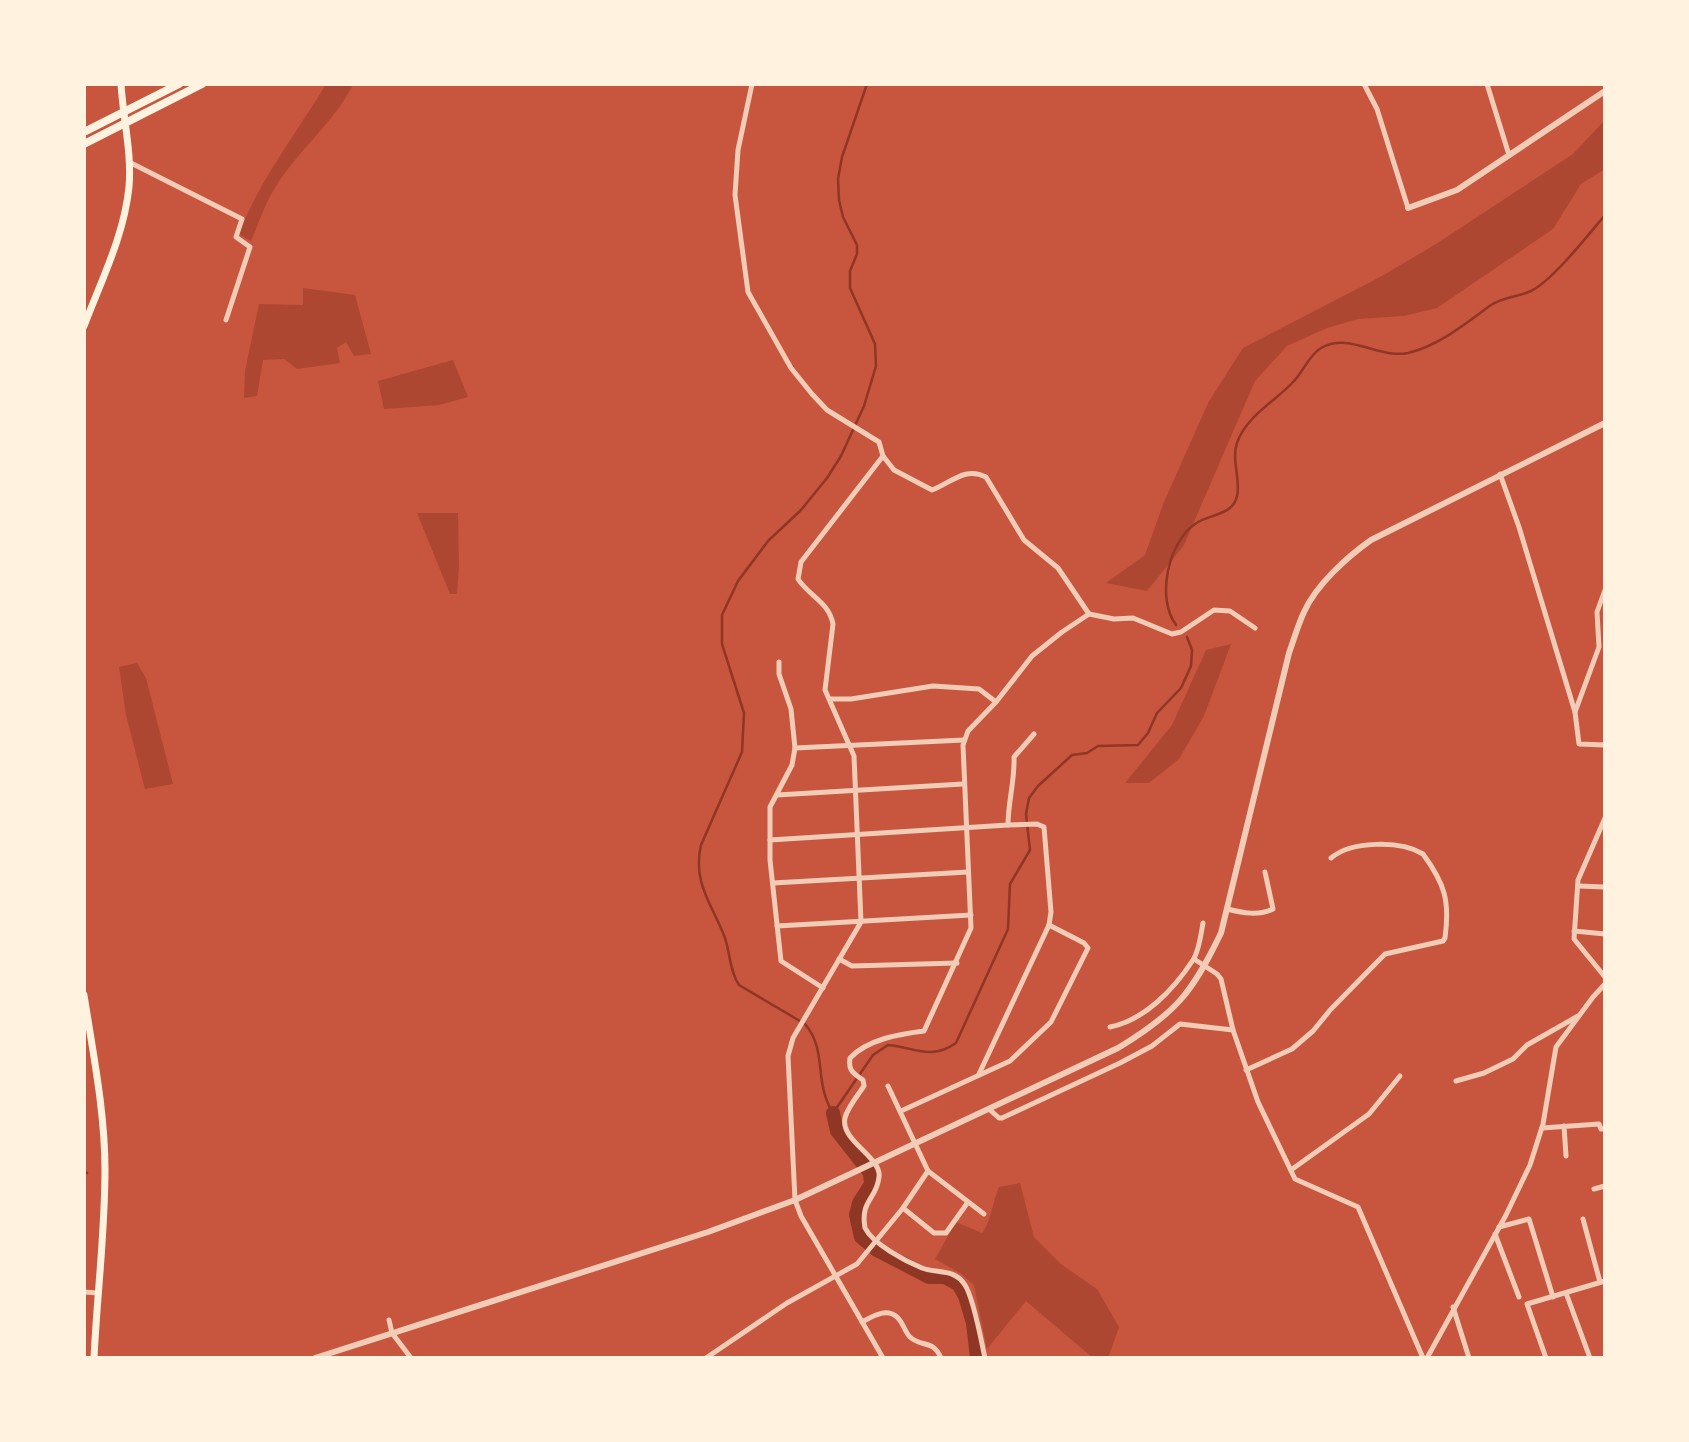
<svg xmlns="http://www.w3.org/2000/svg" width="1689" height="1442" font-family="Literata,serif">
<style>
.green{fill:#ae4732}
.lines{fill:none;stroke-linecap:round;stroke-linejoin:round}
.stream{stroke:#8f3625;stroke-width:2.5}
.river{stroke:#8f3625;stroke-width:14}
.minor{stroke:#f1ccb7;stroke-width:5}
.tertiary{stroke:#f1ccb7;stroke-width:6}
.secondary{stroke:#fff3e0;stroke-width:7}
.primary{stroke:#fff3e0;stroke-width:8}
</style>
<rect width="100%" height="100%" fill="#c8553d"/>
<g class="green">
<path d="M326,84H348L352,87C332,124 298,151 276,186C265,203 259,223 251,241L239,234C259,180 297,133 326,84Z"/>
<polygon points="1605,120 1605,169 1581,184 1553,229 1437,308 1404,316 1358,319 1327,328 1287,346 1255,381 1184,545 1147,591 1106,583 1145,555 1164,502 1209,401 1243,348 1382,276 1436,244 1573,154"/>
<polygon points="303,288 355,295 371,354 354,356 346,342 337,348 340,363 297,369 284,359 263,360 257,396 244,398 245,371 259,304 303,305"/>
<polygon points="453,360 468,397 439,405 384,409 378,381"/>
<polygon points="417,513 458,513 459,567 457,594 450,594"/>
<polygon points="1231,644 1204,716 1179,759 1149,783 1125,783 1172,725 1206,650"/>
<polygon points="137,663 146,678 173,784 145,789 126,715 119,667"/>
<path d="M1020,1183L1034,1237L1062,1265L1097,1289L1119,1327L1108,1358H1093L1026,1301L987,1349L974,1285L960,1273L935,1259L956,1222L982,1233C990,1224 993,1201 999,1187Z"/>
</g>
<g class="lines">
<g class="stream">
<path d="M867,84L842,157L838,179L839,200L843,217L857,245V254L850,271V288L875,344L876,366L864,406L841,456L827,478L801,510L768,541L738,581L722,615V644L744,713L742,752L701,845C692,884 713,905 725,938C730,953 730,972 739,985L805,1024C828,1051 813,1081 833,1113L873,1055L888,1045C915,1047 930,1061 956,1043L1008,929L1010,884L1030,850L1026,814L1029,798L1038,786L1072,755L1087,753L1098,746L1138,745L1148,733L1157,713L1181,688L1191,666L1192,650L1187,637"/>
<path d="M1176,625C1156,598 1168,543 1195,524C1208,514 1233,516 1237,496C1241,481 1231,459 1237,443C1246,416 1276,401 1294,381C1303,372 1309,355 1321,348C1350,332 1378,359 1408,353C1439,346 1466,323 1491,305C1503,297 1518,297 1531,291C1552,281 1589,234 1605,215"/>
<polyline points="84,1172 87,1173"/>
</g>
<polyline class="river" points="833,1113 837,1131 870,1173 871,1184 859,1203 856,1215 861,1237 877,1250 929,1277 945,1277 958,1284 965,1296 973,1323 977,1358"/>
<g class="minor">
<path d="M752,84L738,150L735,195L748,292L791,368L812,394L827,410L879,442L883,456L894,470L932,490C951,483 965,466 986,477L1024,540L1058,568L1089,614L1114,619L1133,618L1172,634L1181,632L1214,610L1230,611L1255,628"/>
<polyline points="1364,84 1377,109 1408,208"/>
<polyline points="1487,84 1509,155"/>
<polyline points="129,162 242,219 236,237 250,247 226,320"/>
<polyline points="1500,474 1519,527 1575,712"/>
<polyline points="1605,590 1597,612 1599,647 1575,712 1579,744 1605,745"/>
<polyline points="779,662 779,674 791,709 795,748 792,765 770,807 770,860 781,961 823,988"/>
<polyline points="830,699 851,699 933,686 979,689 996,702"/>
<polyline points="795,748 964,740"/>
<polyline points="777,795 963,784"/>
<polyline points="1605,818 1578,880 1574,939 1605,977"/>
<path d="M1008,825C1008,802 1015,780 1014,757L1034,734"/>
<polyline points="770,840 1008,825 1037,824 1044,827 1051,912 1049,925 979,1074"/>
<polyline points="773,883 968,872"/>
<polyline points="1578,886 1605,887"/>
<path d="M1227,909C1243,913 1258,916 1273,909L1265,872"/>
<polyline points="777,926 971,915"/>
<polyline points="1574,931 1605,934"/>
<polyline points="839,959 852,966 957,963"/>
<polyline points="1194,959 1217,974 1221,979 1233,1030 1258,1102 1295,1179 1358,1207 1423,1358"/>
<path d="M1110,1027C1145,1020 1174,989 1193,960C1199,951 1201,934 1203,923"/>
<path d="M1246,1070L1292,1049L1313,1031L1331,1009L1385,954L1443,941L1445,938C1450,901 1445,884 1423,854C1400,840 1351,841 1331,858"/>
<polyline points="1456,1081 1484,1073 1513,1059 1527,1045 1578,1016"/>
<polyline points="990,1110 999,1118 1002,1118 1120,1063 1152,1046 1180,1024 1233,1030"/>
<polyline points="901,1111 1010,1061 1051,1022 1088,948 1084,943 1049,925"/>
<polyline points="1564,1126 1566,1156"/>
<polyline points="1542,1128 1599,1124 1601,1129 1605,1129"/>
<polyline points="1291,1170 1369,1114 1400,1076"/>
<polyline points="928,1171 984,1214"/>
<polyline points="1594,1189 1605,1186"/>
<polyline points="903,1208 934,1233 946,1233 968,1202"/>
<polyline points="1583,1219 1600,1282"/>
<polyline points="1499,1227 1529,1219 1553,1297"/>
<polyline points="1495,1234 1519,1297"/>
<polyline points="84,1292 98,1293"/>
<polyline points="1566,1293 1590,1358"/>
<polyline points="1453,1307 1469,1358"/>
<polyline points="389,1320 392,1333 411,1358"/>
<path d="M862,1322C873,1316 887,1307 898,1318C903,1323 905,1332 910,1337C922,1348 933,1339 941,1358"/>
<polyline points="706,1358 787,1303 857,1264 903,1208 928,1171 888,1086"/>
<path d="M883,1358L801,1216L795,1200L788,1056L793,1038L861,922L854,756L825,690L833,624C829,602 809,596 798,579L801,562L883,456"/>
<path d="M985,1358C981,1340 974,1299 965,1285C954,1268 938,1274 922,1268C905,1261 873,1244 865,1228C860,1200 877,1199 879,1177C882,1157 840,1141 845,1118C847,1108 858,1095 864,1086L863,1080C853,1073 848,1071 850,1058C868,1039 900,1034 924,1031L971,928L963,745L968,731L996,702L1032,656L1062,632L1089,614"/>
<polyline points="1427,1358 1506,1215 1530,1165 1543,1124 1556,1047 1593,997 1605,984"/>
<polyline points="1546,1358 1527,1304 1605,1281"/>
</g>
<g class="tertiary">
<polyline points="1408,208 1457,190 1605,91"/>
<path d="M315,1358L708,1232L795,1200L1118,1048C1176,1013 1192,993 1221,933L1289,653C1294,639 1298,625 1304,612C1316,585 1347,557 1371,540L1605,423"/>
</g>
<g class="secondary">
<path d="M84,326C101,281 124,236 129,187C132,153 123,118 121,84"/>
<path d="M84,995C93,1053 105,1112 105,1170C105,1233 97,1295 94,1358"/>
</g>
<g class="primary">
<polyline points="84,132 179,84"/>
<polyline points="84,144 202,84"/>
</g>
</g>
<rect width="1689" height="1442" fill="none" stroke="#fff3e0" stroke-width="172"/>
</svg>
